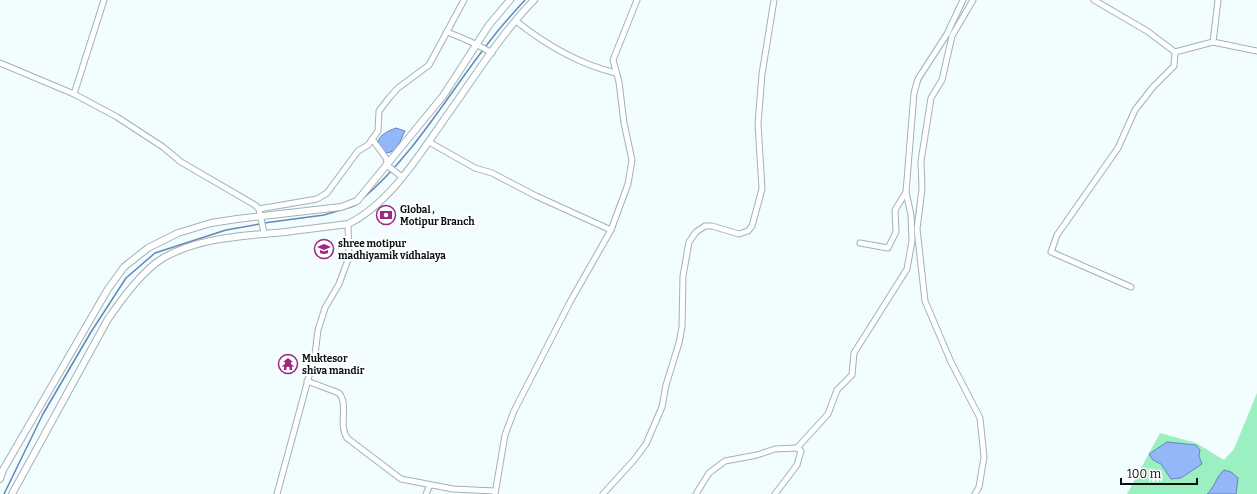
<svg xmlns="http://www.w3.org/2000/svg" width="1257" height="494" font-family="Bitter,serif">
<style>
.green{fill:#9af0c0}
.water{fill:#93b7f9;stroke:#6a85b4}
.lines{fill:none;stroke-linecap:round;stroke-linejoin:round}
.stream{stroke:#6a85b4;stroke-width:1.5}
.minor-casing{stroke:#a0b3b7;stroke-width:7}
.major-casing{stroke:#a0b3b7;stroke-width:8}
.minor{stroke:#fff;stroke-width:5}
.major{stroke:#fff;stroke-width:6}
.labels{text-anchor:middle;stroke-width:4;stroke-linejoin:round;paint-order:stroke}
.poi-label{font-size:10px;font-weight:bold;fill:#0b1113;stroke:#fff;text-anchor:start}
</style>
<rect width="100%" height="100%" fill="#f1fdff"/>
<polygon class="green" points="1257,393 1257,494 1127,494 1160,433 1196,443 1224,460 1234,449"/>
<g class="water">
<path d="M396,128L405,131C401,139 397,153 386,153C370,141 382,133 396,128Z"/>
<polygon points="1167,442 1196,445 1200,450 1199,456 1202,464 1181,478 1171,479 1161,464 1153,460 1149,454"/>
<path d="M1224,470L1231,472L1238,478L1236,494H1207C1216,486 1215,478 1224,470Z"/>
</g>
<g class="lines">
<g class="stream">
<path d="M360,201C415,155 449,92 493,37C503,24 514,12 525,0"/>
<polyline points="264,223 324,215 354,206 358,203"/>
<polyline points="4,494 43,414 91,332 126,278 155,253 226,230 260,224"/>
</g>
<g class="minor-casing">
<g id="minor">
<polyline points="973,0 952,36 942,80 931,98 921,161 922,189 917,229 925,301 951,362 980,418 984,457 979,487 975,494"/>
<polyline points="1094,0 1147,31 1175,52 1213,42 1257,51"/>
<path d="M516,21C546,45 578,64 616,73"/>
<path d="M447,32C463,38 477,44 492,53"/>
<polyline points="1213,42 1218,0"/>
<polyline points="0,63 74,94 117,117 163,147 181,162 255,205 259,209 264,233"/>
<polyline points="74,94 104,0"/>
<polyline points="372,139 386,158 388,166 402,177"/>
<polyline points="429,142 475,168 492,173 536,196 611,230"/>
<polyline points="259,209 317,199 327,193 358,151 368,145 378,131 379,111 389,98 398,88 429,65 464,0"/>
<polyline points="860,243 888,248 896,232 895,210 906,192"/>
<polyline points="1131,287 1051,252 1057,235 1118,148 1135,110 1153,87 1174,66 1175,52"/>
<path d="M307,381L339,393C349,405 338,425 347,438L401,479L453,489L495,491"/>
<polyline points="277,494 315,354 318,330 325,308 339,284 349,257 348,224"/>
<polyline points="426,494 430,485"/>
<polyline points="495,494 505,435 514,411 570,302 611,230 628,184 632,160 624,123 619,82 613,60 637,0"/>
<polyline points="603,494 634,460 646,444 662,407 666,385 679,343 682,327 683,276 689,242 696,232 705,226 712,226 739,234 748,231 752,226 762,189 758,124 762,74 774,0"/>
<polyline points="696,494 709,473 725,461 757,455 775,449 797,448"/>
<polyline points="775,494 797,465 801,451 797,448 828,414 837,390 852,375 854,353 907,269 912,241 911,215 906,192 914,93 918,79 947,34 963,0"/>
</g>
</g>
<g class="major-casing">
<g id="major">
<polyline points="0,479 3,470 108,289 124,267 148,248 178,233 211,223 237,219 341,207 357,201 443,96 489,25 510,0"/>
<path d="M12,494L108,319C122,299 142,271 163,258C200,237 244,236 285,232C306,229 327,227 348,224C391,203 421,152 448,114C475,76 501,34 534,0"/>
</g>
</g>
<use href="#minor" class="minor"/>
<use href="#major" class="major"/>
</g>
<defs>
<g id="bank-ring" transform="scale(1)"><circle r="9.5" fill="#fff" stroke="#9d2781" stroke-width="1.5"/><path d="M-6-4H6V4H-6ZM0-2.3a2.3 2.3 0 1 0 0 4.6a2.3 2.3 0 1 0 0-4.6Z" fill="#9d2781"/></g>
<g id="school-ring" transform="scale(1)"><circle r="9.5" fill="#fff" stroke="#9d2781" stroke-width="1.5"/><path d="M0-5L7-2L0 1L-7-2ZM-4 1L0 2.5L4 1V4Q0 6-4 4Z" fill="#9d2781"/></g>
<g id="temple-ring" transform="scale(1)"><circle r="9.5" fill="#fff" stroke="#9d2781" stroke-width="1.5"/><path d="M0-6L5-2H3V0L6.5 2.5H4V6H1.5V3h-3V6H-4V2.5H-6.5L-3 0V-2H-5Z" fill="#9d2781"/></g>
</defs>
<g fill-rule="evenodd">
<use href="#bank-ring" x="386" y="215"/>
<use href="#school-ring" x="324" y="249"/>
<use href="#temple-ring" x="288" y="364"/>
</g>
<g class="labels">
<g class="poi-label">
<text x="400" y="213">Global ,<tspan x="400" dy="12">Motipur Branch</tspan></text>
<text x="338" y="247">shree motipur<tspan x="338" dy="12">madhiyamik vidhalaya</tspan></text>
<text x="302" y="362">Muktesor<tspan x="302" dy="12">shiva mandir</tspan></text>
</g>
</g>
<path d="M1121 478v6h76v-6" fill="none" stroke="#0b1113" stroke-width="2"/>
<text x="1127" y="478" font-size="12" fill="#0b1113" stroke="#ffffff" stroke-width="3" paint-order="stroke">100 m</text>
</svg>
